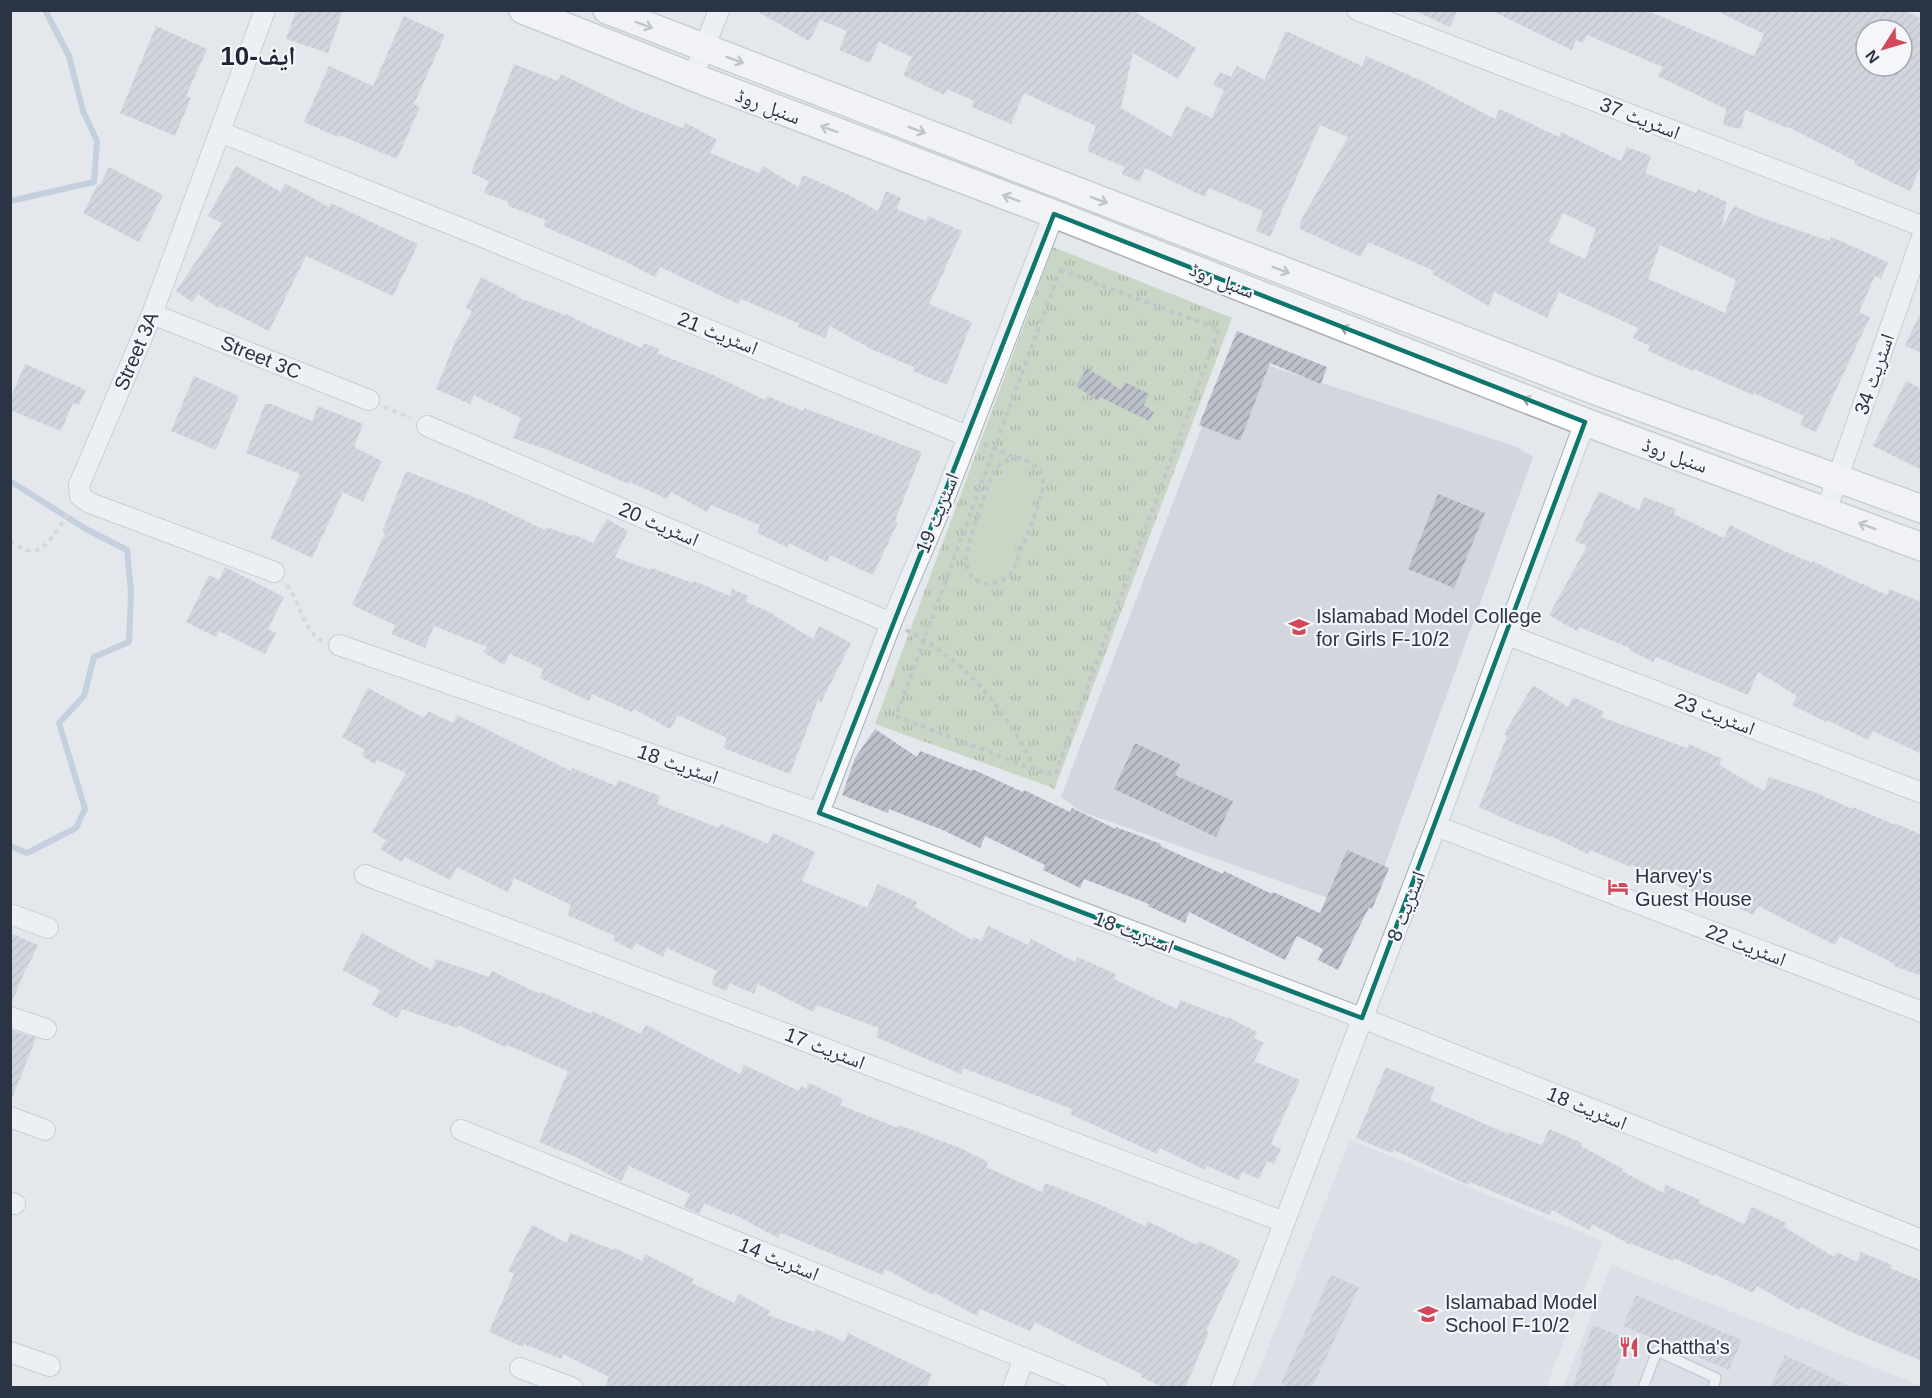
<svg xmlns="http://www.w3.org/2000/svg" width="1932" height="1398" font-family="Helvetica,'Noto Naskh Arabic',sans-serif">
<style>
.built{fill:#d2d6de}
.park{fill:url(#park-tufts)}
.pitch{fill:#c9d6c5}
.lines{fill:none;stroke-linecap:round;stroke-linejoin:round}
.stream{stroke:#9fb4cc;stroke-width:6}
.building{fill:url(#building-hatch);fill-rule:evenodd}
.lane-casing{stroke:#a9aeb7;stroke-width:12}
.street-casing{stroke:#a9aeb7;stroke-width:22}
.secondary-casing{stroke:#a9aeb7;stroke-width:30}
.path{stroke:#c2c5cb;stroke-width:4;stroke-dasharray:4.5 4.5;stroke-linecap:butt}
.lane{stroke:#f7f8fa;stroke-width:9}
.street{stroke:#f7f8fa;stroke-width:20}
.secondary{stroke:#fff;stroke-width:27}
.oneway{stroke:#959aa2}
.marked{fill:none;stroke:#0f766e;stroke-width:4.5;stroke-linejoin:round}
.labels{text-anchor:middle;stroke-width:4.5;stroke-linejoin:round;paint-order:stroke}
.street-label{font-size:20px;fill:#2b3445;stroke:#f4f6f9}
.poi-label{font-size:20px;fill:#2b3445;stroke:#f4f6f9;text-anchor:start}
.district-label{font-size:26px;font-weight:bold;fill:#1d2536;stroke:#f4f6f9}
</style>
<defs>
<pattern id="park-tufts" width="24" height="20" patternUnits="userSpaceOnUse" patternTransform="scale(1.5)"><rect width="24" height="20" fill="#c9d6c5"/><path d="M3 7l-1-3M5 7V3M7 7l1-3M15 17l-1-3M17 17v-4M19 17l1-3" fill="none" stroke="#adb8ab"/></pattern>
<pattern id="building-hatch" width="6" height="6" patternUnits="userSpaceOnUse" patternTransform="scale(1.5)"><rect width="6" height="6" fill="#bbc0ca"/><path d="M-1 1l2-2M0 6l6-6M5 7l2-2" fill="none" stroke="#989da6"/></pattern>
</defs>
<rect width="100%" height="100%" fill="#e4e7ec"/>
<g class="built">
<polygon points="1230,353 1517,447 1533,457 1368,912 1082,812 1061,797"/>
<polygon points="1350,1140 1603,1241 1546,1387 1252,1388"/>
<polygon points="1611,1265 1922,1386 1921,1388 1563,1388"/>
</g>
<polygon class="park" points="1053,247 1232,318 1054,790 1051,787 875,724"/>
<path class="pitch" d="M1009,466L1027,472L1036,495L1006,574C989,588 975,585 965,566L966,555L989,492L996,479Z"/>
<g class="lines">
<g class="stream">
<polyline points="10,201 94,182 97,141 83,111 69,56 45,10"/>
<polyline points="10,481 86,529 127,550 131,592 129,642 94,657 84,696 59,723 85,809 76,828 27,853 10,846"/>
</g>
</g>
<g class="building">
<polygon points="296,10 343,10 328,53 286,39"/>
<path d="M755,10H1132L1196,48L1178,79L1133,53L1121,108L1171,137L1186,106L1212,118L1224,90L1213,85L1220,72L1231,77L1237,66L1264,80L1286,31L1362,66L1366,56L1422,81L1495,119L1500,109L1559,137L1561,132L1621,161L1627,147L1651,156L1645,173L1696,193L1698,189L1727,202L1721,229L1734,206L1759,217L1830,241L1831,237L1888,262L1881,279L1875,276L1859,312L1870,317L1816,432L1800,425L1804,416L1754,393L1753,395L1694,369L1693,371L1648,351L1650,346L1633,338L1638,328L1559,292L1547,318L1494,292L1489,306L1432,274L1434,271L1368,242L1361,257L1300,229V222L1348,137L1320,125L1270,237L1256,231L1263,211L1209,188L1205,197L1145,168L1140,182L1122,174L1125,167L1087,151L1096,126L1024,93L1011,124L972,107L974,101L947,89L944,95L903,75L912,57L879,42L870,63L839,50L847,31L820,20L809,41ZM1563,213L1596,229L1585,259L1549,242ZM1660,245L1736,280L1725,313L1648,279Z"/>
<polygon points="1413,10 1458,10 1450,27"/>
<path d="M1490,10H1646L1754,56L1764,34L1715,10H1904L1922,19V163L1910,191L1854,164L1855,161L1788,127L1787,128L1745,110L1741,129L1723,125L1726,109L1658,76L1663,67L1587,35L1583,43L1576,40L1572,50ZM1866,30H1902V66H1866Z"/>
<polygon points="404,16 445,35 414,104 420,107 397,159 339,135 338,137 304,122 329,66 373,86"/>
<polygon points="156,26 207,49 186,96 191,98 175,136 120,113"/>
<polygon points="514,64 558,81 561,74 631,108 683,128 686,123 717,140 710,153 759,173 763,166 798,187 803,175 847,194 878,211 886,191 901,198 897,209 926,221 928,216 962,231 929,304 972,322 947,385 913,371 914,367 873,350 830,326 825,338 798,327 800,324 741,299 738,304 660,267 655,277 624,261 543,226 546,220 508,206 509,202 484,193 489,181 471,173"/>
<polygon points="236,166 281,192 285,183 329,207 331,203 418,244 393,296 306,256 269,331 220,306 218,308 198,294 192,302 176,291 222,223 208,216"/>
<polygon points="109,167 163,195 139,242 83,213 98,184 100,185"/>
<polygon points="481,277 518,296 517,297 565,315 566,314 590,326 642,348 644,343 659,349 657,353 713,375 765,400 767,396 803,411 804,408 922,452 895,521 898,522 873,575 830,555 827,562 789,543 787,547 757,533 760,525 711,505 707,512 671,492 667,499 630,482 629,484 548,450 513,438 521,418 474,395 470,404 436,389 455,342 472,311 466,308"/>
<polygon points="1922,309 1922,353 1905,346"/>
<polygon points="1237,331 1327,367 1321,384 1270,363 1240,441 1199,425"/>
<polygon points="25,364 86,390 79,405 73,403 61,431 10,410 10,399"/>
<polygon points="1087,368 1121,390 1125,382 1149,394 1144,405 1154,412 1149,421 1100,397 1098,401 1076,386"/>
<polygon points="194,376 239,396 216,450 171,431"/>
<polygon points="1906,381 1922,389 1922,470 1873,446"/>
<polygon points="265,404 271,404 312,421 318,406 363,424 354,447 382,461 363,502 343,492 312,558 270,538 300,474 246,453"/>
<polygon points="406,471 484,501 545,530 546,527 572,536 573,534 593,543 607,519 628,531 615,557 650,570 651,568 693,583 694,581 730,596 732,589 748,596 746,602 767,611 813,639 819,626 851,643 821,702 818,700 790,774 723,748 727,738 678,715 670,729 634,709 632,712 592,694 589,701 540,678 543,669 510,654 504,665 483,652 487,647 434,626 425,648 392,634 395,625 352,605 385,533 382,532"/>
<polygon points="1599,491 1639,510 1644,497 1676,509 1674,514 1724,538 1730,525 1766,543 1812,563 1813,561 1837,573 1887,595 1889,589 1922,602 1922,754 1873,731 1868,740 1827,720 1826,722 1792,705 1797,696 1758,672 1748,695 1656,657 1653,662 1629,650 1630,648 1579,627 1577,631 1549,615 1587,546 1575,541"/>
<polygon points="1438,494 1485,513 1454,588 1408,569"/>
<polygon points="225,567 284,597 268,629 276,633 265,654 219,631 216,637 186,622 209,575 219,580"/>
<polygon points="1533,685 1568,707 1573,697 1604,712 1601,717 1687,748 1689,744 1722,759 1719,765 1764,791 1769,777 1814,792 1852,809 1853,807 1895,825 1895,823 1922,835 1922,976 1894,966 1895,964 1840,936 1835,945 1758,906 1753,915 1721,900 1718,907 1698,898 1699,895 1632,865 1631,867 1590,850 1588,854 1551,836 1550,837 1514,823 1479,807 1507,736 1504,734"/>
<polygon points="368,688 424,718 428,711 453,723 457,715 571,771 572,768 616,786 618,780 660,796 657,804 719,828 721,824 768,844 773,833 815,852 802,881 867,908 878,884 917,902 915,907 972,940 974,937 981,941 988,926 1028,945 1031,939 1075,962 1077,957 1116,974 1114,979 1177,1009 1180,1000 1227,1018 1228,1017 1257,1032 1254,1038 1264,1043 1254,1061 1300,1080 1271,1144 1281,1149 1274,1164 1267,1161 1259,1179 1242,1172 1239,1180 1207,1166 1205,1170 1160,1148 1157,1154 1070,1114 1072,1109 963,1068 961,1074 876,1037 879,1028 817,1005 813,1012 758,984 754,994 730,983 726,991 711,984 717,971 667,948 663,957 636,943 632,950 613,940 615,936 567,915 571,905 514,878 508,892 457,867 450,880 405,857 402,862 380,849 386,840 372,832 406,773 377,760 375,764 362,756 365,750 342,737"/>
<polygon points="875,729 917,757 920,751 972,771 972,769 1023,792 1024,790 1070,812 1072,808 1116,829 1116,827 1161,844 1160,846 1223,874 1224,871 1272,894 1273,892 1320,913 1347,850 1389,868 1372,909 1369,907 1338,970 1318,960 1323,949 1297,936 1285,960 1189,912 1185,923 1148,906 1149,904 1084,879 1080,888 1043,870 1045,865 985,836 980,848 945,831 889,809 888,813 842,795 855,758"/>
<polygon points="1135,743 1180,764 1175,775 1233,801 1216,837 1114,789"/>
<polygon points="10,933 38,945 27,968 26,968 11,1004"/>
<polygon points="362,933 432,970 436,959 489,977 492,971 540,994 541,992 591,1014 592,1011 641,1034 646,1025 740,1074 744,1065 799,1091 801,1086 806,1089 809,1083 843,1099 840,1105 898,1128 899,1125 960,1148 988,1162 986,1167 1042,1192 1045,1183 1099,1204 1145,1226 1147,1221 1197,1245 1199,1241 1240,1260 1206,1331 1209,1332 1185,1388 1165,1388 1141,1377 1142,1374 1082,1346 1035,1322 1030,1331 980,1309 977,1316 935,1293 933,1295 885,1269 883,1275 781,1233 778,1238 732,1213 731,1215 704,1203 700,1214 684,1207 690,1194 629,1166 621,1181 578,1158 539,1142 568,1071 507,1045 505,1047 458,1025 457,1028 402,1009 397,1018 372,1005 380,990 342,970"/>
<polygon points="10,1030 36,1038 11,1101 10,1100"/>
<polygon points="1386,1067 1435,1088 1430,1100 1508,1134 1509,1132 1542,1145 1549,1129 1582,1143 1581,1146 1623,1169 1622,1171 1663,1193 1666,1185 1700,1200 1699,1203 1744,1224 1752,1207 1786,1223 1784,1227 1834,1257 1837,1252 1857,1262 1861,1252 1892,1265 1890,1268 1922,1281 1922,1361 1849,1331 1801,1307 1799,1310 1757,1286 1753,1293 1714,1274 1713,1276 1674,1258 1673,1261 1630,1243 1629,1244 1592,1224 1589,1230 1552,1210 1549,1215 1470,1182 1468,1185 1394,1150 1392,1153 1356,1138"/>
<polygon points="532,1225 567,1243 570,1233 614,1250 615,1248 642,1261 645,1254 694,1279 692,1283 734,1303 739,1294 770,1311 768,1315 814,1332 816,1329 844,1342 848,1333 932,1374 926,1388 605,1388 609,1377 563,1354 562,1359 524,1344 523,1347 489,1332 514,1274 508,1271"/>
<polygon points="1331,1275 1359,1287 1312,1388 1290,1388 1281,1383"/>
<polygon points="1636,1295 1742,1340 1729,1370 1623,1326"/>
<polygon points="1593,1325 1627,1339 1609,1388 1572,1388 1582,1360 1580,1359"/>
<polygon points="1785,1355 1853,1388 1770,1388"/>
</g>
<g class="lines">
<g class="lane-casing">
<polyline id="lane" points="1643,1388 1657,1351 1716,1378 1713,1388"/>
</g>
<g class="street-casing">
<g id="street">
<polyline points="265,10 152,314 79,485 80,496 90,503 274,572"/>
<polyline points="1357,10 1922,226"/>
<polyline points="693,77 719,10"/>
<polyline points="220,132 468,231 967,436"/>
<polyline points="152,314 369,400"/>
<polyline points="427,426 891,623"/>
<polyline points="1826,511 1922,237"/>
<polyline points="1508,635 1922,793"/>
<polyline points="339,645 819,813 1362,1018 1922,1240"/>
<polyline points="819,813 891,623 941,507 1054,214"/>
<polyline points="1436,826 1922,1012"/>
<polyline points="365,875 1284,1222"/>
<polyline points="10,914 48,928"/>
<polyline points="10,1017 46,1029"/>
<polyline points="10,1117 45,1130"/>
<polyline points="461,1130 1098,1388"/>
<polyline points="10,1202 15,1204"/>
<polyline points="10,1352 50,1366"/>
<polyline points="520,1368 573,1388"/>
<polyline points="1013,1388 1024,1358"/>
<polyline points="1221,1388 1436,826 1585,422"/>
</g>
</g>
<g class="secondary-casing">
<g id="secondary">
<polyline points="523,10 693,77 1054,214 1585,422 1922,547"/>
<polyline points="607,10 1596,391 1922,509"/>
</g>
</g>
<g class="path">
<polygon points="1060,270 1219,329 1055,775 1035,770 896,716"/>
<polyline points="384,407 410,418"/>
<polyline points="984,444 1015,458"/>
<path d="M1016,458C1029,460 1041,466 1043,481C1045,495 1019,554 1013,571C998,590 968,588 966,561C965,551 989,477 996,469C1001,462 1008,460 1016,458Z"/>
<path d="M10,542C17,545 27,552 34,551C47,550 62,522 70,511"/>
<path d="M287,585C301,603 301,627 322,641"/>
<path d="M906,630C968,662 1005,708 1035,769"/>
</g>
<use href="#lane" class="lane"/>
<use href="#street" class="street"/>
<use href="#secondary" class="secondary"/>
</g>
<defs><path id="oneway-shaft" d="M-6 0H5M1.5-3L5.5 0L1.5 3" fill="none" stroke-width="1.6" stroke-linecap="round" stroke-linejoin="round" transform="scale(1.5)"/></defs>
<g class="oneway">
<use href="#oneway-shaft" transform="translate(644 25) rotate(21)"/>
<use href="#oneway-shaft" transform="translate(735 60) rotate(21)"/>
<use href="#oneway-shaft" transform="translate(829 129) rotate(-159)"/>
<use href="#oneway-shaft" transform="translate(917 130) rotate(21)"/>
<use href="#oneway-shaft" transform="translate(1011 198) rotate(-159)"/>
<use href="#oneway-shaft" transform="translate(1099 200) rotate(21)"/>
<use href="#oneway-shaft" transform="translate(1281 270) rotate(21)"/>
<use href="#oneway-shaft" transform="translate(1349 330) rotate(-159)"/>
<use href="#oneway-shaft" transform="translate(1531 401) rotate(-159)"/>
<use href="#oneway-shaft" transform="translate(1867 526) rotate(-159)"/>
</g>
<path d="M0 0H1932V1398H0ZM1054,214L1585,422L1362,1018L819,813Z" fill="#e4e7ec" fill-opacity=".55" fill-rule="evenodd"/>
<path class="marked" d="M1054,214L1585,422L1362,1018L819,813Z"/>
<defs>
<g id="university-bare" transform="scale(1.62)"><path d="M0-5L7-2L0 1L-7-2ZM-4 1L0 2.5L4 1V4Q0 6-4 4Z" fill="#d1495b" stroke="#f4f6f9" stroke-width="2.5" paint-order="stroke"/></g>
<g id="hotel-bare" transform="scale(1.62)"><path d="M-6-4.5h1.5V1H6V5H4.5V3h-9V5H-6ZM-4 0a1.8 1.8 0 1 1 3.6 0ZM.5 0V-2.5h3Q6-2.5 6 0Z" fill="#d1495b" stroke="#f4f6f9" stroke-width="2.5" paint-order="stroke"/></g>
<g id="school-bare" transform="scale(1.62)"><path d="M0-5L7-2L0 1L-7-2ZM-4 1L0 2.5L4 1V4Q0 6-4 4Z" fill="#d1495b" stroke="#f4f6f9" stroke-width="2.5" paint-order="stroke"/></g>
<g id="restaurant-bare" transform="scale(1.62)"><path d="M-5-6h1v4h1v-4h1v4h1v-4h1v5L-1.5 .5V6h-2V.5L-5-1ZM5-6V6H3V1.5H1.5Q1.5-4 5-6Z" fill="#d1495b" stroke="#f4f6f9" stroke-width="2.5" paint-order="stroke"/></g>
</defs>
<g fill-rule="evenodd">
<use href="#university-bare" x="1299" y="627"/>
<use href="#hotel-bare" x="1618" y="887"/>
<use href="#school-bare" x="1428" y="1314"/>
<use href="#restaurant-bare" x="1629" y="1347"/>
</g>
<g class="labels">
<g class="street-label">
<text transform="translate(768 106) rotate(21)" y="7">سنبل روڈ</text>
<text transform="translate(1640 118) rotate(21)" y="7">اسٹریٹ 37</text>
<text transform="translate(1222 280) rotate(21)" y="7">سنبل روڈ</text>
<text transform="translate(718 333) rotate(22)" y="7">اسٹریٹ 21</text>
<text transform="translate(136 351) rotate(-67)" y="7">Street 3A</text>
<text transform="translate(261 357) rotate(22)" y="7">Street 3C</text>
<text transform="translate(1874 374) rotate(-71)" y="7">اسٹریٹ 34</text>
<text transform="translate(1675 455) rotate(20)" y="7">سنبل روڈ</text>
<text transform="translate(937 513) rotate(-68)" y="7">اسٹریٹ 19</text>
<text transform="translate(659 524) rotate(23)" y="7">اسٹریٹ 20</text>
<text transform="translate(1715 714) rotate(21)" y="7">اسٹریٹ 23</text>
<text transform="translate(678 764) rotate(19)" y="7">اسٹریٹ 18</text>
<text transform="translate(1406 906) rotate(-69)" y="7">اسٹریٹ 8</text>
<text transform="translate(1134 932) rotate(21)" y="7">اسٹریٹ 18</text>
<text transform="translate(1746 945) rotate(21)" y="7">اسٹریٹ 22</text>
<text transform="translate(825 1048) rotate(21)" y="7">اسٹریٹ 17</text>
<text transform="translate(1587 1108) rotate(22)" y="7">اسٹریٹ 18</text>
<text transform="translate(779 1259) rotate(22)" y="7">اسٹریٹ 14</text>
</g>
<g class="poi-label">
<text x="1316" y="623">Islamabad Model College<tspan x="1316" dy="23">for Girls F-10/2</tspan></text>
<text x="1635" y="883">Harvey's<tspan x="1635" dy="23">Guest House</tspan></text>
<text x="1445" y="1309">Islamabad Model<tspan x="1445" dy="23">School F-10/2</tspan></text>
<text x="1646" y="1354">Chattha's</text>
</g>
<g class="district-label">
<text x="258" y="65">ایف-10</text>
</g>
</g>
<rect width="1932" height="1398" fill="none" stroke="#2b3445" stroke-width="24"/>
<g transform="translate(1884 48) rotate(233)"><circle r="28" fill="#f4f6f9" stroke="#a4a8b1" stroke-width="1.5"/>
<path d="M0-4.5L10 22L0 15L-10 22Z" fill="#d1495b"/>
<text y="-9" font-size="16" font-weight="bold" text-anchor="middle" fill="#2b3445">N</text>
</g>
</svg>
